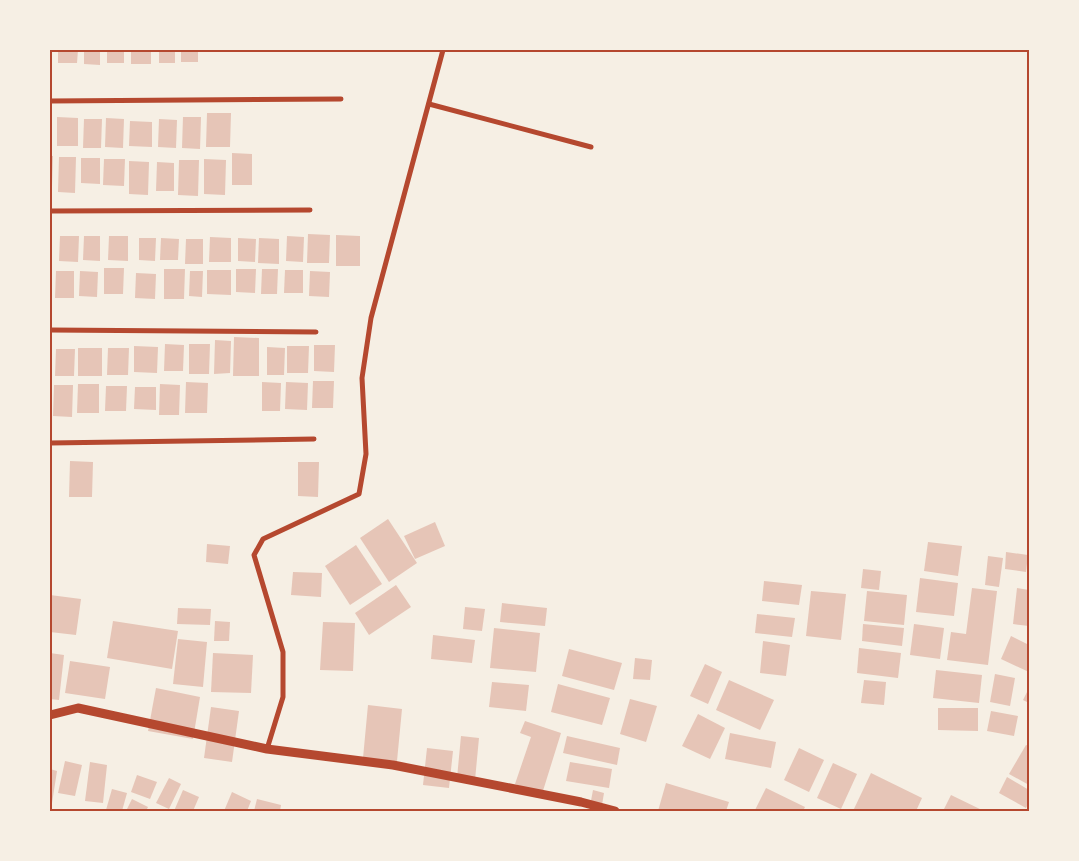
<svg xmlns="http://www.w3.org/2000/svg" width="1079" height="861" font-family="'Public Sans',sans-serif">
<style>
.building{fill:#e6c5b7}
.lines{fill:none;stroke-linecap:round;stroke-linejoin:round}
.minor{stroke:#b5482f;stroke-width:5}
.tertiary{stroke:#b5482f;stroke-width:9}
.neatline{fill:none;stroke:#b5482f;stroke-width:2}
</style>
<rect width="100%" height="100%" fill="#f6efe4"/>
<g class="building">
<polygon points="58,50 78,50 77,63 58,63"/>
<polygon points="84,50 100,50 100,65 84,64"/>
<rect x="107" y="50" width="17" height="13"/>
<rect x="131" y="50" width="20" height="14"/>
<rect x="159" y="50" width="16" height="13"/>
<rect x="181" y="50" width="17" height="12"/>
<polygon points="207,113 231,113 230,147 206,147"/>
<polygon points="57,117 78,118 78,146 57,146"/>
<polygon points="183,117 201,117 200,149 182,148"/>
<polygon points="106,118 124,119 123,148 105,147"/>
<polygon points="84,119 102,119 101,148 83,148"/>
<polygon points="159,119 177,120 176,148 158,147"/>
<polygon points="130,121 152,122 152,147 129,146"/>
<polygon points="232,153 252,154 252,185 232,185"/>
<polygon points="50,156 53,156 52,186 50,186"/>
<polygon points="59,157 76,157 75,193 58,192"/>
<polygon points="81,158 100,158 100,184 81,183"/>
<polygon points="104,159 125,159 124,186 103,185"/>
<polygon points="204,159 226,160 225,195 204,194"/>
<polygon points="179,160 199,160 198,196 178,195"/>
<polygon points="129,161 149,162 148,195 129,194"/>
<polygon points="157,162 174,163 174,191 156,191"/>
<rect x="50" y="234" width="2" height="26"/>
<polygon points="308,234 330,235 329,263 307,263"/>
<polygon points="336,235 360,236 360,266 336,266"/>
<polygon points="60,236 79,236 78,262 59,261"/>
<polygon points="84,236 100,236 100,261 83,260"/>
<polygon points="109,236 128,236 128,261 108,260"/>
<polygon points="287,236 304,237 303,262 286,261"/>
<polygon points="210,237 231,238 231,262 209,262"/>
<polygon points="139,238 156,238 155,261 139,260"/>
<polygon points="161,238 179,239 178,260 160,260"/>
<polygon points="238,238 256,239 255,262 238,261"/>
<polygon points="259,238 279,239 279,264 258,263"/>
<polygon points="186,239 203,239 203,264 185,264"/>
<polygon points="104,268 124,268 123,294 104,294"/>
<polygon points="164,269 185,269 184,299 164,299"/>
<polygon points="236,269 256,269 255,293 236,292"/>
<polygon points="262,269 278,269 277,294 261,294"/>
<polygon points="207,270 231,270 231,295 207,294"/>
<polygon points="285,270 303,270 303,293 284,293"/>
<polygon points="56,271 74,271 74,298 55,298"/>
<polygon points="80,271 98,272 97,297 79,296"/>
<polygon points="190,271 203,271 202,297 189,296"/>
<polygon points="310,271 330,272 329,297 309,296"/>
<polygon points="136,273 156,274 155,299 135,298"/>
<polygon points="234,337 259,338 259,376 233,376"/>
<polygon points="215,340 231,341 230,373 214,374"/>
<polygon points="165,344 184,345 183,371 164,371"/>
<polygon points="189,344 210,344 209,374 189,374"/>
<polygon points="314,345 335,345 334,372 314,371"/>
<polygon points="134,346 158,347 157,373 134,372"/>
<polygon points="287,346 309,346 308,373 287,373"/>
<polygon points="267,347 285,348 284,375 267,375"/>
<rect x="78" y="348" width="24" height="28"/>
<polygon points="108,348 129,348 128,375 107,375"/>
<polygon points="56,349 75,349 74,376 55,376"/>
<polygon points="313,381 334,381 333,408 312,408"/>
<polygon points="186,382 208,383 207,413 185,413"/>
<polygon points="262,382 281,383 280,411 262,411"/>
<polygon points="286,382 308,383 307,410 285,409"/>
<polygon points="78,384 99,384 99,413 77,413"/>
<polygon points="160,384 180,385 179,415 159,415"/>
<polygon points="54,385 73,385 72,417 53,416"/>
<polygon points="106,386 127,386 126,411 105,411"/>
<polygon points="135,387 156,387 156,410 134,409"/>
<polygon points="70,461 93,462 92,497 69,497"/>
<polygon points="298,462 319,462 318,497 298,496"/>
<polygon points="388,519 417,563 389,582 360,538"/>
<polygon points="435,522 445,546 415,559 404,536"/>
<polygon points="928,542 962,546 958,576 924,571"/>
<polygon points="207,544 230,546 228,564 206,562"/>
<polygon points="356,545 382,584 350,605 325,566"/>
<polygon points="1006,552 1028,555 1026,572 1005,569"/>
<polygon points="988,556 1003,558 999,587 985,585"/>
<polygon points="863,569 881,571 879,590 861,588"/>
<polygon points="293,572 322,573 321,597 291,595"/>
<polygon points="920,578 958,583 954,616 916,612"/>
<polygon points="764,581 802,585 799,605 762,601"/>
<polygon points="396,585 411,607 369,635 355,613"/>
<polygon points="972,588 997,591 988,665 947,660 951,632 966,634"/>
<polygon points="1017,588 1029,590 1029,626 1013,624"/>
<polygon points="811,591 846,594 841,640 806,636"/>
<polygon points="867,591 907,595 904,625 864,621"/>
<polygon points="50,595 81,599 76,635 50,632"/>
<polygon points="502,603 547,608 545,626 500,622"/>
<polygon points="465,607 485,609 482,631 463,629"/>
<polygon points="178,608 211,609 210,625 177,624"/>
<polygon points="757,614 795,618 792,637 755,633"/>
<polygon points="113,621 178,631 172,669 107,658"/>
<polygon points="215,621 230,622 229,641 214,641"/>
<polygon points="323,622 355,623 353,671 320,670"/>
<polygon points="863,624 904,628 902,646 862,641"/>
<polygon points="914,624 944,628 940,659 910,655"/>
<polygon points="494,628 540,633 536,672 490,668"/>
<polygon points="433,635 475,640 472,663 431,659"/>
<polygon points="1011,636 1029,645 1029,672 1001,659"/>
<polygon points="178,639 207,642 203,687 173,684"/>
<polygon points="763,641 790,645 786,676 760,673"/>
<polygon points="859,648 901,653 898,678 857,673"/>
<polygon points="569,649 622,663 614,690 562,676"/>
<polygon points="50,653 64,655 59,700 50,699"/>
<polygon points="213,653 253,655 251,693 211,692"/>
<polygon points="635,658 652,660 650,680 633,679"/>
<polygon points="70,661 110,667 105,699 65,693"/>
<polygon points="705,664 722,672 708,704 690,696"/>
<polygon points="936,670 982,675 979,703 933,698"/>
<polygon points="995,674 1015,678 1010,706 990,702"/>
<polygon points="729,680 774,700 760,730 716,710"/>
<polygon points="864,680 886,682 884,705 861,703"/>
<polygon points="492,682 529,685 526,711 489,707"/>
<polygon points="558,684 610,698 602,725 551,712"/>
<polygon points="156,688 200,697 193,739 148,731"/>
<polygon points="1029,688 1029,703 1023,700"/>
<polygon points="630,699 657,706 646,742 620,734"/>
<polygon points="368,705 402,709 397,761 363,758"/>
<polygon points="211,707 239,711 232,762 204,758"/>
<polygon points="938,708 978,708 978,731 938,730"/>
<polygon points="991,711 1018,716 1014,736 987,731"/>
<polygon points="698,714 725,728 710,759 682,746"/>
<polygon points="525,721 561,733 542,794 515,784 531,737 520,733"/>
<polygon points="730,733 776,742 771,768 725,759"/>
<polygon points="461,736 479,738 475,780 457,778"/>
<polygon points="567,736 620,748 617,765 563,753"/>
<polygon points="1026,745 1029,746 1029,785 1009,774"/>
<polygon points="427,748 453,751 449,788 423,785"/>
<polygon points="799,748 824,760 809,792 784,780"/>
<polygon points="65,761 82,765 75,796 58,793"/>
<polygon points="90,762 107,765 103,803 85,801"/>
<polygon points="570,762 612,769 609,788 566,781"/>
<polygon points="833,763 857,774 841,809 817,798"/>
<polygon points="50,769 57,771 52,803 50,803"/>
<polygon points="871,773 922,798 916,811 853,811"/>
<polygon points="137,775 157,782 150,799 131,792"/>
<polygon points="1007,777 1029,790 1029,802 1026,808 999,793"/>
<polygon points="169,778 181,784 169,809 156,803"/>
<polygon points="666,783 729,802 726,811 658,811"/>
<polygon points="766,788 805,807 803,811 755,810"/>
<polygon points="112,789 127,793 122,811 106,810"/>
<polygon points="183,790 199,797 193,811 174,811"/>
<polygon points="593,790 604,793 601,811 589,811"/>
<polygon points="232,792 251,801 247,811 224,811"/>
<polygon points="951,795 984,811 943,811"/>
<polygon points="132,799 148,807 146,811 126,811"/>
<polygon points="257,799 281,805 280,811 254,811"/>
</g>
<g class="lines">
<g class="minor">
<polyline points="50,101 341,99"/>
<polyline points="429,104 591,147"/>
<polyline points="50,211 310,210"/>
<polyline points="50,330 316,332"/>
<polyline points="50,443 314,439"/>
<polyline points="267,749 283,697 283,652 254,555 263,539 359,494 366,454 362,378 371,318 443,50"/>
</g>
<polyline class="tertiary" points="50,715 78,708 267,749 393,765 581,802 615,811"/>
</g>
<rect width="1079" height="861" fill="none" stroke="#f6efe4" stroke-width="102"/>
<rect x="51" y="51" width="977" height="759" class="neatline"/>
</svg>
